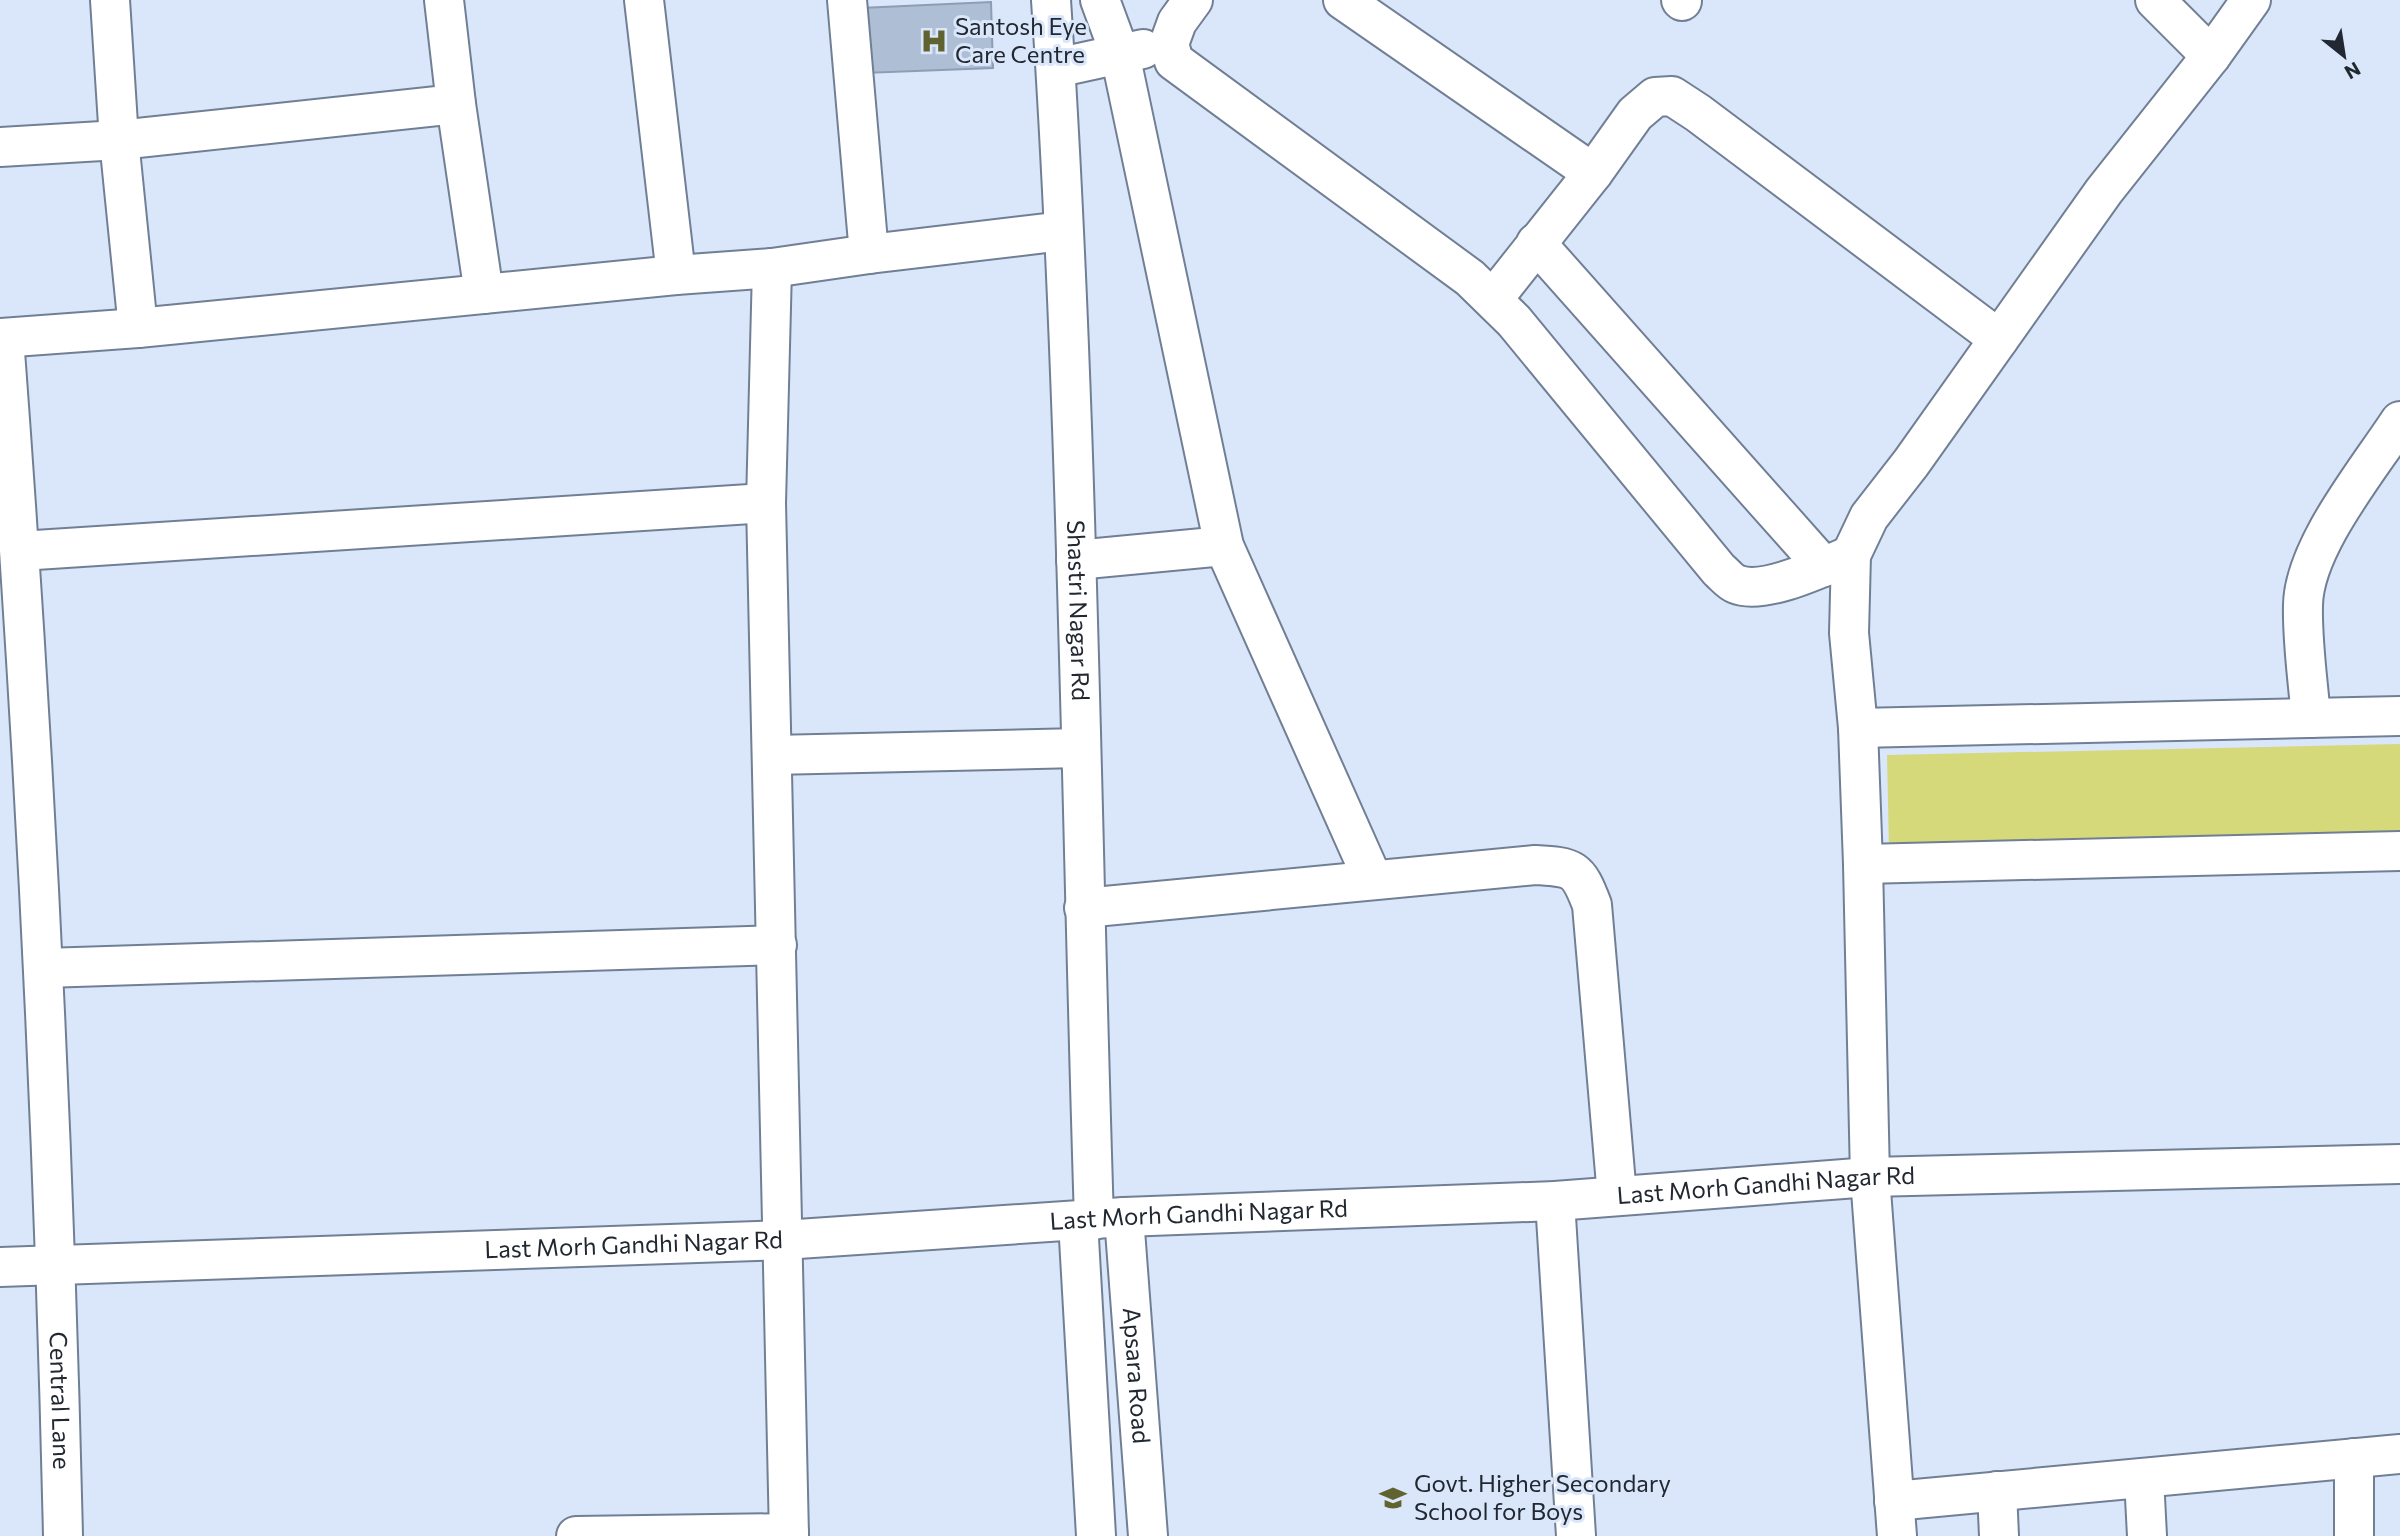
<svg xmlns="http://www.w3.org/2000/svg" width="2400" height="1536" font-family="Commissioner,sans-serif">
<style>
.green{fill:#d5d979}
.building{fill:#aebed5;stroke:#8e9db4;stroke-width:2}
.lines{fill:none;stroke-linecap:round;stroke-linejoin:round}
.minor-casing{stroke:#717f95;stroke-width:42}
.minor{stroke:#fff;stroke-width:38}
.labels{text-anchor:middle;stroke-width:6;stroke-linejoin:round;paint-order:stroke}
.poi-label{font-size:24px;fill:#222831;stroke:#dae7fa;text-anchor:start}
.street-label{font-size:24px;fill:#222831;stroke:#dae7fa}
</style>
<rect width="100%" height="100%" fill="#dae7fa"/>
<polygon class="green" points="2400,744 2400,838 1889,849 1887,755"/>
<polygon class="building" points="991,2 993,68 864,73 861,8"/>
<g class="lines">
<g class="minor-casing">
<g id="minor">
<polyline points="110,0 119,140 138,328"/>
<polyline points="444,0 456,104 484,294"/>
<polyline points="644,0 676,275"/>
<path id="s1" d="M1051,0C1078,406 1081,813 1094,1220"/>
<polyline points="1100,0 1120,54 1224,546 1373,880"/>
<path d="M1193,0L1177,22L1169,44L1174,61L1470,278L1514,321L1719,570C1724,574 1730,582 1736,584C1764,596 1825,566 1851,555"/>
<polyline points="1343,0 1593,173"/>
<polyline points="1681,0 1682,1"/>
<polyline points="2155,0 2211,56"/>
<polyline points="1056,68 1143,49"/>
<polyline points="0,147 119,140 456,104"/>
<polyline points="1536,243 1824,567"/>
<polyline points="869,254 1063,231"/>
<polyline points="772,268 766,503 789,1536"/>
<polyline points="1493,299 1593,173 1635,114 1655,97 1672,96 1698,113 1999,339"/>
<polyline points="0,338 138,328 676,275 772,268 869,254 847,0"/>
<path id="s2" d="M4,338C34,737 54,1136 63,1536"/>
<polyline points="20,551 766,503"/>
<polyline points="1076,560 1224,546"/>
<path d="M2311,718C2308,681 2302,642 2303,605C2304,547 2368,470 2400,421"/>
<polyline points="1858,728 2400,716"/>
<polyline points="772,755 1080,748"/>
<polyline points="1863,864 2400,851"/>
<path d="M1084,908L1535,865C1574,867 1578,868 1592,905L1617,1196"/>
<polyline points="44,968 777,945"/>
<polyline points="1555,1201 1576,1536"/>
<path id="s3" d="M1124,1217L1148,1536"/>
<polyline points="1078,1221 1096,1536"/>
<path id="s4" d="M0,1267L783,1240L1124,1217L1555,1201L1870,1177L2400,1164"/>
<polyline points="2354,1458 2354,1536"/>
<polyline points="2144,1478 2147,1536"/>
<polyline points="1997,1491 1999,1536"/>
<polyline points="1894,1501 2400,1454"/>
<polyline points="576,1536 789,1533"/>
<polyline points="1897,1536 1870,1177 1863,864 1858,728 1849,633 1851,555 1869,517 1911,463 2104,191 2211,56 2251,0"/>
</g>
</g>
<use href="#minor" class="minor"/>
</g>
<defs>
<g id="hospital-bare" transform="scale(2.1)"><path d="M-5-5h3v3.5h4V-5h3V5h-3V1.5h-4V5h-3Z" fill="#60622f" stroke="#dae7fa" stroke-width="2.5" paint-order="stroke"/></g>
<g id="school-bare" transform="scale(2.1)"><path d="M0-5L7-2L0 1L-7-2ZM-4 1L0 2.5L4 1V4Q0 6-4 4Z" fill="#60622f" stroke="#dae7fa" stroke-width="2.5" paint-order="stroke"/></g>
</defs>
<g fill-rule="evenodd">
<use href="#hospital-bare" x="934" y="41"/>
<use href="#school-bare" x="1393" y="1498"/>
</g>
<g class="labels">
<g class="poi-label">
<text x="955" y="35">Santosh Eye<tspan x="955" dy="28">Care Centre</tspan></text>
<text x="1414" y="1492">Govt. Higher Secondary<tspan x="1414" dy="28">School for Boys</tspan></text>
</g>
<g class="street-label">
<text dy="8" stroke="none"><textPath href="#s1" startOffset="611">Shastri Nagar Rd</textPath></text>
<text dy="8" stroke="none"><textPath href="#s4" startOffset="1768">Last Morh Gandhi Nagar Rd</textPath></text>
<text dy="8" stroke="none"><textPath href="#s4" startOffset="1200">Last Morh Gandhi Nagar Rd</textPath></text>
<text dy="8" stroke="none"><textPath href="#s4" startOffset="634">Last Morh Gandhi Nagar Rd</textPath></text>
<text dy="8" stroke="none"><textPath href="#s3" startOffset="159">Apsara Road</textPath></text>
<text dy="8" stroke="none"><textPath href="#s2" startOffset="1064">Central Lane</textPath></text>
</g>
</g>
<g transform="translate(2344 56) rotate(150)" stroke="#dae7fa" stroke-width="5" paint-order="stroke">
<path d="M0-5L12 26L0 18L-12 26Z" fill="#222831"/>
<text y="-10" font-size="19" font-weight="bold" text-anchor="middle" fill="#222831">N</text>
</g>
</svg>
